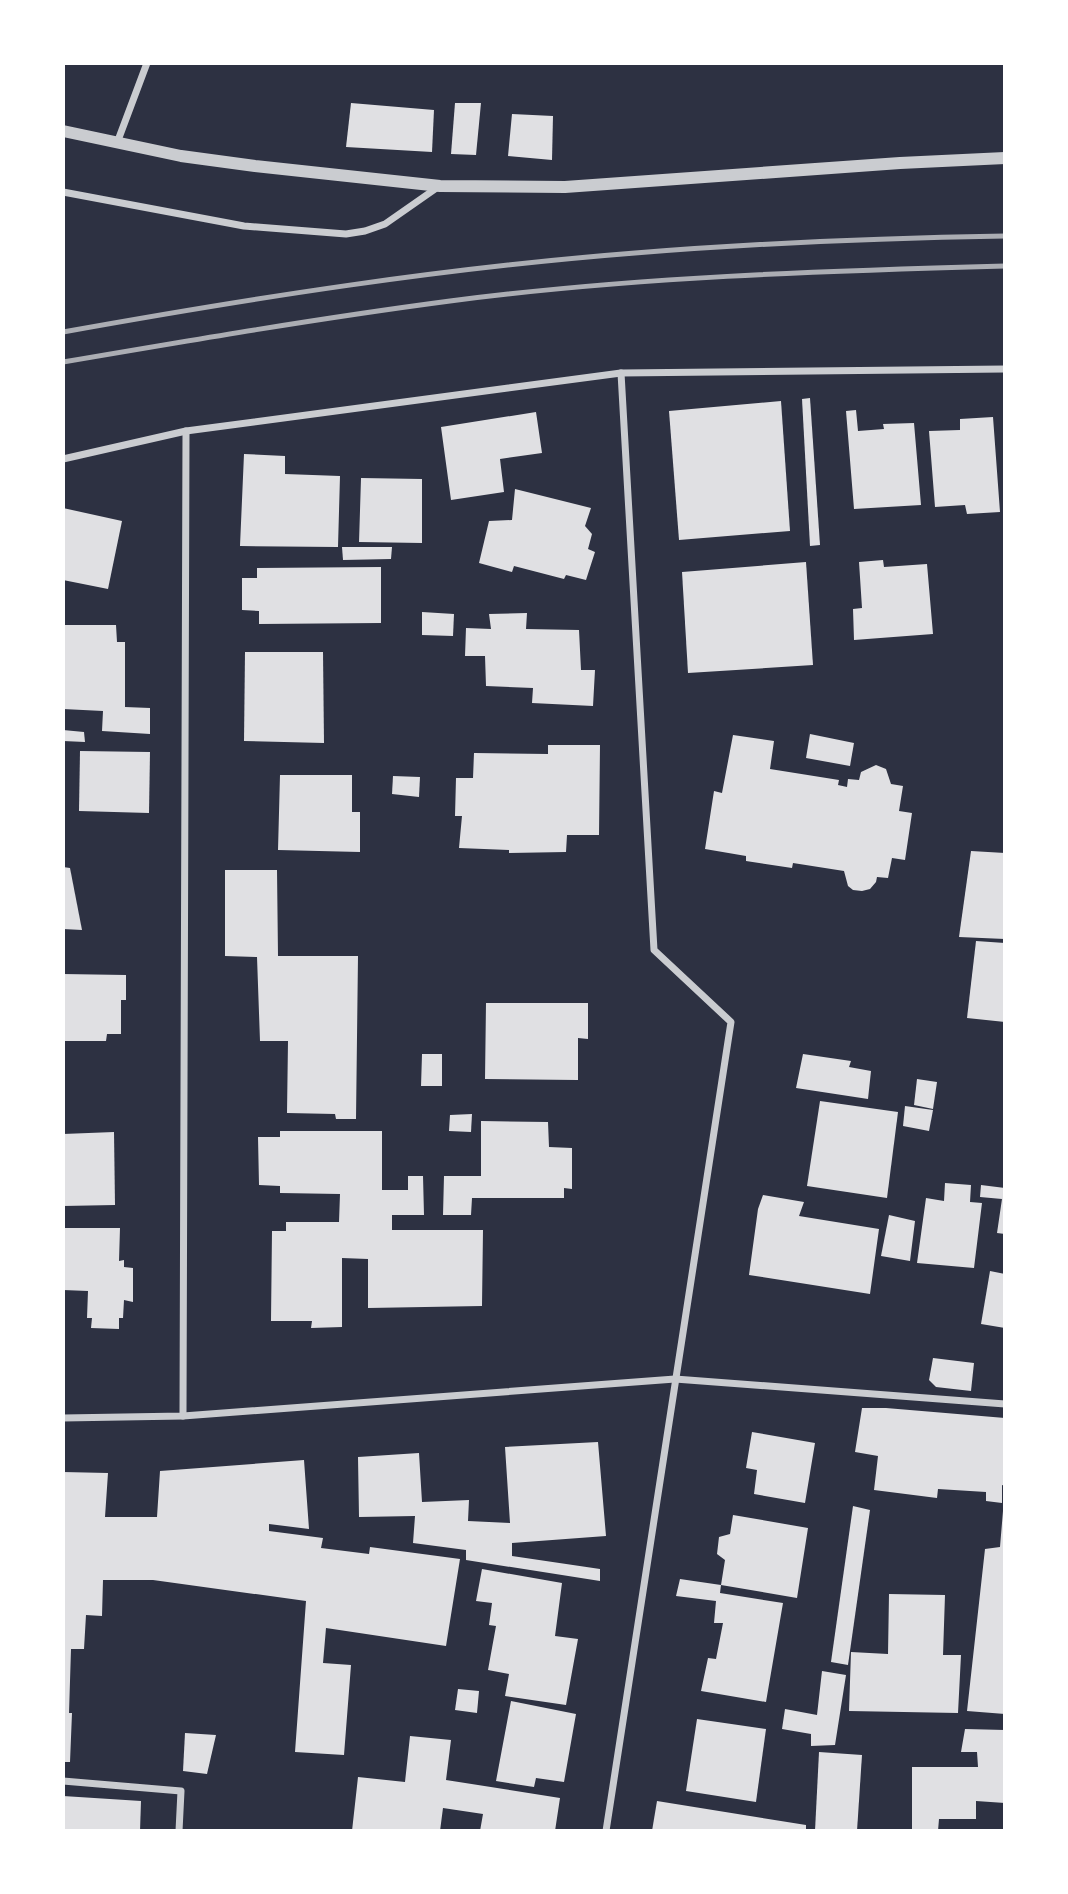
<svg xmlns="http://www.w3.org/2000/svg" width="1068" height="1894" font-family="'Fira Sans Condensed',sans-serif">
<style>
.building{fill:#e0e0e3}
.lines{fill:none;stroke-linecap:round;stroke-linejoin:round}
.minor{stroke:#caccd0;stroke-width:7}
.tertiary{stroke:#caccd0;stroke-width:12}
.rail{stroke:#abadb3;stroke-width:5}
</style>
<rect width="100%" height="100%" fill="#2d3142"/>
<g class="building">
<polygon points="351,103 434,110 432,152 346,147"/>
<polygon points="455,103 481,103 476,155 451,154"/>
<polygon points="512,114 553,116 552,160 508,156"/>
<polygon points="810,398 820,545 810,546 802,399"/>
<polygon points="781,401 790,531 679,540 669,411"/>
<polygon points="856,410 858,431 884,429 883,424 914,423 921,505 854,509 846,411"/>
<polygon points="536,412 542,453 500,459 504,492 451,500 441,427"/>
<polygon points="993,417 1000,512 967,514 965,505 935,507 929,431 960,430 960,419"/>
<polygon points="244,454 285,456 285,474 340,476 338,547 240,546"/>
<polygon points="361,478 422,479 422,543 359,542"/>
<polygon points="515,489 591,508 585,526 592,534 588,549 595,552 586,580 566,575 564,579 514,566 512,572 479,563 489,521 512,520"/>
<polygon points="63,508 122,521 108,589 63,580"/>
<polygon points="342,547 392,547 391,559 343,560"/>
<polygon points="883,560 884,567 927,564 933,634 854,640 853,609 862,608 859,562"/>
<polygon points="806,562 813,665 688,673 682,572"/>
<polygon points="381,567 381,623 259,624 259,611 242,610 242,578 257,578 257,568"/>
<polygon points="422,612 454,614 453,636 422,635"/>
<polygon points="527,613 526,629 579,630 581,670 595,670 593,706 532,703 533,688 486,686 485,656 465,656 466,628 491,629 489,614"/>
<polygon points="63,625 116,625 117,642 125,642 125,707 150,708 150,734 102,731 103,711 63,709"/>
<polygon points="245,652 323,652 324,743 244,741"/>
<polygon points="63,730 84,732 85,742 63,741"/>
<polygon points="810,734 854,743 850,766 806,758"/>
<polygon points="733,735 774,741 770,769 839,780 838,785 847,787 848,779 859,780 861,772 876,765 886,769 891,784 903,786 899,811 912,813 905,860 892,858 888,878 877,877 876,882 870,889 862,891 853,890 848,886 844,871 793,863 792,868 746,861 746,856 705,849 714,791 722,793"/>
<polygon points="548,745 600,745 599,835 567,835 566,852 509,853 509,850 459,848 462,816 455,816 456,778 473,778 474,753 548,754"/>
<polygon points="80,751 150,752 149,813 79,811"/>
<polygon points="280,775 352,775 352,812 360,812 360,852 278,850"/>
<polygon points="393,776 420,777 419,797 392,794"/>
<polygon points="971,851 1005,853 1005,939 959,937"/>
<polygon points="63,867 70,868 82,930 63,929"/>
<polygon points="225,870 277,870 278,956 358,956 356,1119 336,1119 335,1114 287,1113 288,1041 260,1041 257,957 225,956"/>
<polygon points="976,941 1005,943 1005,1022 967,1018"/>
<polygon points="63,974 126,975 126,1000 121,1000 121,1034 107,1034 106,1041 63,1041"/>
<polygon points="486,1003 588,1003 588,1039 578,1038 578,1080 485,1079"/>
<polygon points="422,1054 442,1054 442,1086 421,1086"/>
<polygon points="803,1054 851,1061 849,1067 871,1071 868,1099 796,1088"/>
<polygon points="917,1079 937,1082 933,1109 914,1105"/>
<polygon points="820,1101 898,1112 887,1198 807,1186"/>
<polygon points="905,1106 933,1110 929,1131 903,1126"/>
<polygon points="472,1114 471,1132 449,1131 450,1115"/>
<polygon points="481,1121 548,1122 549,1147 572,1148 572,1189 564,1188 564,1198 472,1198 471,1215 443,1215 444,1176 481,1176"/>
<polygon points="280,1131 382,1131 382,1190 408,1190 408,1176 423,1176 424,1215 392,1215 392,1230 483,1230 482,1306 368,1308 368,1259 342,1258 342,1327 311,1328 312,1321 271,1321 272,1231 286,1231 286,1222 339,1222 340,1194 280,1193 280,1186 259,1185 258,1137 280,1137"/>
<polygon points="114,1132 115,1205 63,1206 63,1134"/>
<polygon points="945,1183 971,1185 970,1202 982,1203 974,1268 917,1263 926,1198 944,1201"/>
<polygon points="981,1185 1005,1188 1005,1234 997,1233 1002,1199 980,1197"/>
<polygon points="763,1195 804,1202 799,1216 879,1229 870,1294 749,1275 758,1209"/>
<polygon points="889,1215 915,1221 910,1261 881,1256"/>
<polygon points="63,1228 120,1228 119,1261 124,1260 124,1267 133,1268 133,1302 124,1300 123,1318 119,1318 119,1329 91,1328 92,1318 87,1318 88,1291 63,1290"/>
<polygon points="990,1271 1005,1274 1005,1328 981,1324"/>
<polygon points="933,1358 974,1363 971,1391 936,1387 929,1380"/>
<polygon points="862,1408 886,1408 1005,1418 1005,1486 1002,1485 1002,1503 986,1501 986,1492 938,1489 937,1498 874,1490 878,1456 855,1452"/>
<polygon points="752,1432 815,1443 805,1503 754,1494 757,1470 746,1468"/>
<polygon points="598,1442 606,1536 512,1543 512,1556 600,1569 600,1581 466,1560 466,1550 413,1543 415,1516 359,1517 358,1457 419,1453 422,1502 469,1500 468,1521 510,1523 505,1447"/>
<polygon points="304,1460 309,1529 269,1524 269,1531 323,1538 321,1548 369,1554 370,1547 460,1559 446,1646 326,1628 323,1663 351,1665 344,1755 295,1752 306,1601 153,1580 103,1580 102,1616 86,1615 84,1649 71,1649 69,1713 72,1713 70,1762 63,1762 63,1472 108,1473 105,1517 157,1517 160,1471"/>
<polygon points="853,1506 870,1510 848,1665 831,1662"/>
<polygon points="1003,1511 1005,1511 1005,1714 967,1711 985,1549 1000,1547"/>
<polygon points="733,1515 808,1528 797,1598 721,1585 725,1560 717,1554 719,1537 730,1534"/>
<polygon points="482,1569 562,1583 555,1636 578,1639 566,1705 505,1696 509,1674 488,1670 496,1626 489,1625 492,1603 476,1601"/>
<polygon points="680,1579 721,1585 720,1593 783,1603 766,1702 701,1691 708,1658 716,1659 723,1623 714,1623 716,1601 676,1596"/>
<polygon points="889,1594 945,1595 943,1655 961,1655 958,1713 849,1711 851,1652 888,1654"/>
<polygon points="822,1671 846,1675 835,1745 811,1746 811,1734 782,1729 785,1709 817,1715"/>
<polygon points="458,1689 479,1691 477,1713 455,1710"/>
<polygon points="511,1701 576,1714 564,1782 536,1778 534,1787 496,1781"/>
<polygon points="697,1719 766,1729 756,1802 686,1791"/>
<polygon points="965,1729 1005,1730 1005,1803 976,1801 976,1819 939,1819 938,1831 912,1831 912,1767 978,1767 977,1752 961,1752"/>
<polygon points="185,1733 216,1735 207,1774 183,1771"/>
<polygon points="410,1736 451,1740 446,1780 560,1798 555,1831 480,1831 483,1814 443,1808 440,1831 352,1831 358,1777 405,1782"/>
<polygon points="819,1752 862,1755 857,1831 815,1831"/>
<polygon points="63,1796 141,1801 140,1831 63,1831"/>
<polygon points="657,1801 806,1825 806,1831 652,1831"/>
</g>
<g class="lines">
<g class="minor">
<polyline points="117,143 147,63"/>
<polyline points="63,192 244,226 346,234 365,231 385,224 438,187"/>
<polyline points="63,459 186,431 621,373 1005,369"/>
<polyline points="183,1416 186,431"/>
<polyline points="63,1418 183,1416 675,1379 1005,1404"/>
<polyline points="63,1781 181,1791 179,1831"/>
<polyline points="606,1831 731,1022 654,950 621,373"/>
</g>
<polyline class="tertiary" points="63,131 181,156 255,166 440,186 565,187 900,163 1005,158"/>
<g class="rail">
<path d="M63,332C252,298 443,268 635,253C758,243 881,238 1005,236"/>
<path d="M63,362C192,340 321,318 450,301C634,277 820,271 1005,266"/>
</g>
</g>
<rect width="1068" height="1894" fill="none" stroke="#ffffff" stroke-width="130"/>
</svg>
